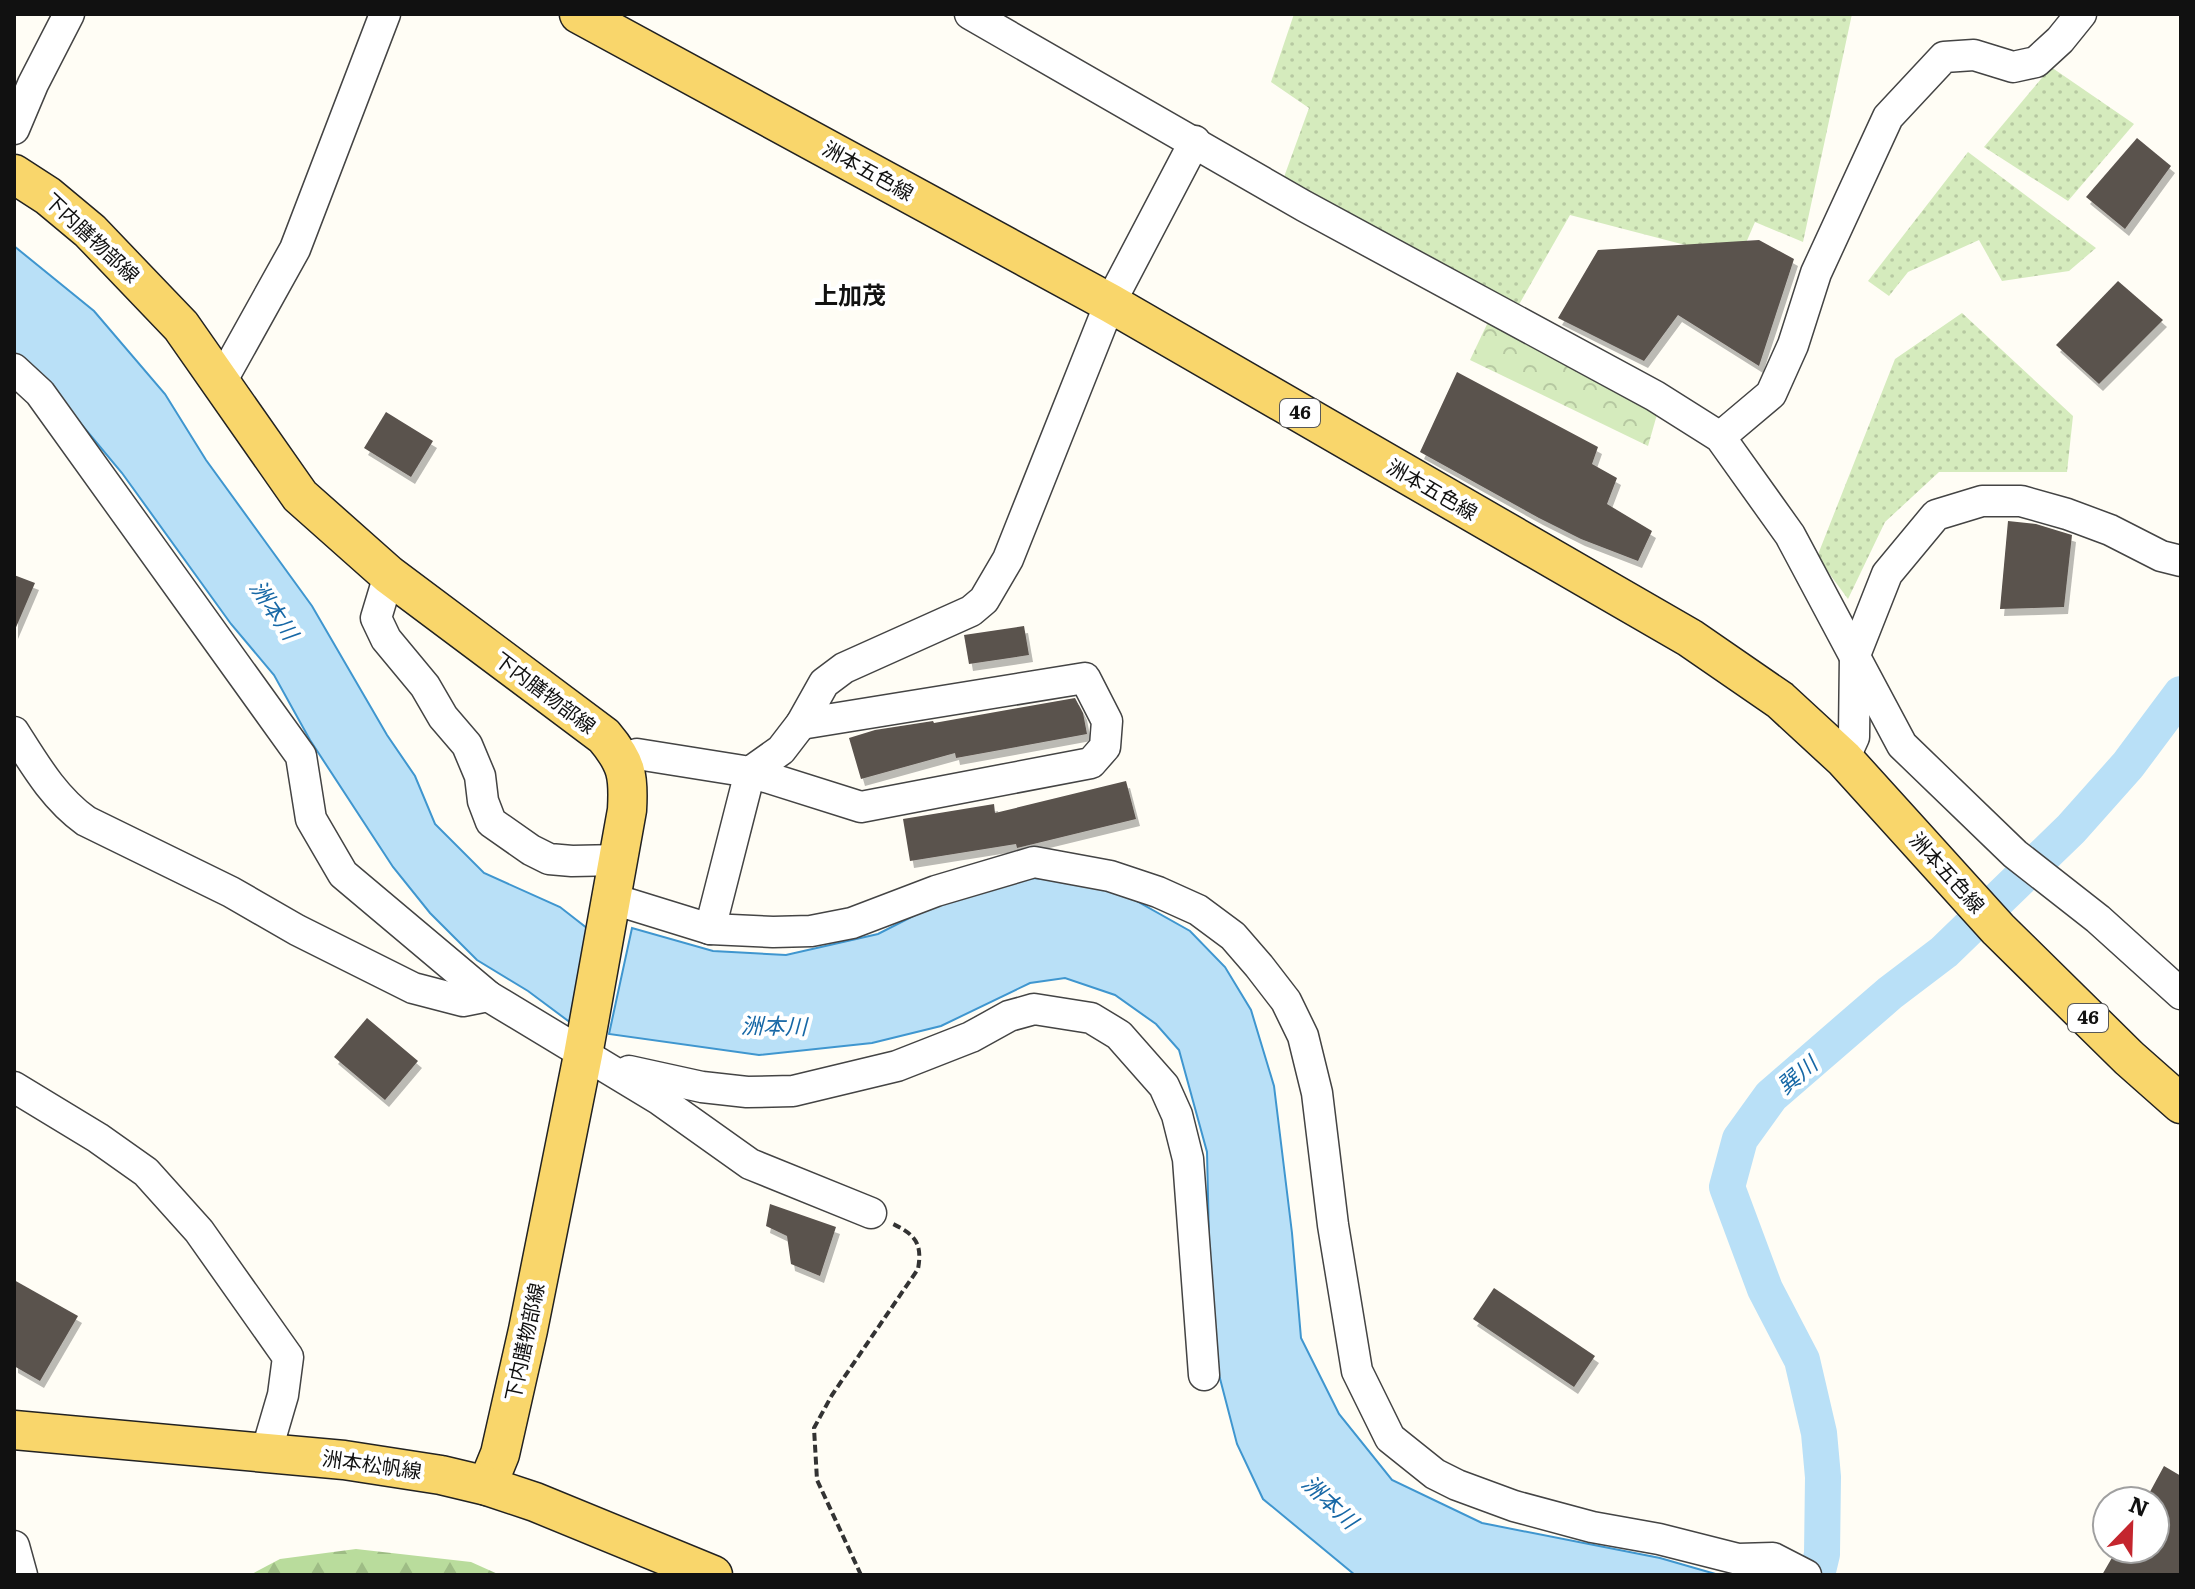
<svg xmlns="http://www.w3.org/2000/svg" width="2195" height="1589" font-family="Literata,'Noto Sans JP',serif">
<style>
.grass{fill:url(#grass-dots)}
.forest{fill:url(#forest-firs)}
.park{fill:url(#park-crowns)}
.water{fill:#b9e0f7;stroke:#3f96cf;stroke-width:2}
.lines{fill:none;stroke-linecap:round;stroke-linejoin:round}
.river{stroke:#b9e0f7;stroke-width:36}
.building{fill:#5a524d;filter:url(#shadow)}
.minor-casing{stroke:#444;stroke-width:33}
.major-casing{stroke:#222;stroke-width:41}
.path{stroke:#333;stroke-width:4;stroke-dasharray:8 4;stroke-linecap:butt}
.minor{stroke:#fff;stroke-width:30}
.major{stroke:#f9d66b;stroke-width:38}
.labels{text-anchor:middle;stroke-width:8;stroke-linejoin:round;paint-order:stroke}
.shield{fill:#fff;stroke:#585858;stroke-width:2}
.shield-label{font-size:18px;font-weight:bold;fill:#111}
.street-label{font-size:20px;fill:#111;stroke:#fff}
.water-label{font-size:22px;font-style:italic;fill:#1768a6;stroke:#fff}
.quarter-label{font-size:24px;font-weight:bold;fill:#111;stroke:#fff}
</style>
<defs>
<pattern id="grass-dots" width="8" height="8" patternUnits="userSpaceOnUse" patternTransform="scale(2)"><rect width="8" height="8" fill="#d5ebbd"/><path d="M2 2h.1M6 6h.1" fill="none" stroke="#b6c8a1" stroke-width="1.8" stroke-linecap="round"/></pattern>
<pattern id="forest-firs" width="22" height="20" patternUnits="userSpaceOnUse" patternTransform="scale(2)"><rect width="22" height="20" fill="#b9dc9c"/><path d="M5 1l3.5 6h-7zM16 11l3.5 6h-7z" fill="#9ebc85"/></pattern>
<pattern id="park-crowns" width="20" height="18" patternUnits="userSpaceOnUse" patternTransform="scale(2)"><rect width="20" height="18" fill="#d5ebbd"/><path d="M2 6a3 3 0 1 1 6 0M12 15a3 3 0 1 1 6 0" fill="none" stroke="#b6c8a1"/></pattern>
<filter id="shadow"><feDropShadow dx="4" dy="7" stdDeviation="0" flood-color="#0004"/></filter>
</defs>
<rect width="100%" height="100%" fill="#fffdf5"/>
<g class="grass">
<polygon points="1294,14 1852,14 1803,242 1755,222 1739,259 1570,215 1517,308 1284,177 1309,108 1271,82"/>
<polygon points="2051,67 2134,124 2068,201 1984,147"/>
<polygon points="1968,152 2096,248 2069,271 2002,281 1979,240 1908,272 1889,296 1868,281"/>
<polygon points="1962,313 2073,416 2067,472 1939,472 1885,522 1848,599 1817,557 1895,359"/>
</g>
<polygon class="forest" points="356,1549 471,1562 500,1575 250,1575 280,1559"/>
<polygon class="park" points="1489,320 1658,411 1648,446 1470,360"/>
<g class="water">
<polygon points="14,246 94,311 165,394 206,460 312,606 387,735 415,776 435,824 484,873 560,907 597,936 579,1029 528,991 477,960 430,913 393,867 310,740 274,675 231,624 122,473 66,406 14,353"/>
<polygon points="1023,878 1068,879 1124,894 1190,931 1225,967 1251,1010 1274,1086 1292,1233 1301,1338 1339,1414 1392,1480 1482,1523 1660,1558 1719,1575 1355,1575 1263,1499 1237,1444 1217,1367 1209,1240 1207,1152 1179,1050 1156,1024 1115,995 1065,978 1030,983 941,1026 872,1043 759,1055 609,1034 632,928 713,951 786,955 878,934 927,909"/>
</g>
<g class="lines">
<polyline class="river" points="1817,1575 1822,1554 1823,1477 1819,1433 1802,1360 1765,1289 1727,1187 1740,1139 1771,1096 1890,993 1944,952 2071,829 2128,765 2181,694"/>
</g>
<g class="building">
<polygon points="2137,138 2171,166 2125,229 2086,197"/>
<polygon points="1759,240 1794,259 1759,366 1678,315 1644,361 1558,318 1598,250"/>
<polygon points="2118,281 2163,320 2099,384 2056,345"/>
<polygon points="1457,372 1598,447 1592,464 1617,478 1607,504 1652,531 1638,561 1581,539 1539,518 1420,452"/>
<polygon points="386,412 433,441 411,477 364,448"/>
<polygon points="2008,521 2036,524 2072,535 2064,607 2000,609"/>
<polygon points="14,575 35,583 14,632"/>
<polygon points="1024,626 1029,655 969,664 964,635"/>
<polygon points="1075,698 1083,713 1087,734 956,758 955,753 861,779 849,738 875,730 933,721 934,723"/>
<polygon points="1126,781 1136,819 1017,848 1016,844 910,861 903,819 994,804 995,813"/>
<polygon points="367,1018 418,1061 385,1100 334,1057"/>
<polygon points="770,1204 836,1227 820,1276 791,1264 787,1236 766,1226"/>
<polygon points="14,1280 78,1316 40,1381 14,1366"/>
<polygon points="1494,1288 1595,1356 1574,1387 1473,1319"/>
<polygon points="2164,1466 2181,1476 2181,1575 2102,1575 2117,1549 2155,1549 2155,1501 2145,1501"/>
</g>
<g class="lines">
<g class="minor-casing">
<g id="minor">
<polyline points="970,14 1304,206 1655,396 1720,437 1790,535 1902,745 2015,854 2098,919 2181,994"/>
<polyline points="14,129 33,84 69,14"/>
<polyline points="14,369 40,393 301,756 311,819 343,874 488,996"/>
<polyline points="221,382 295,249 385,14"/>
<polyline points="1720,437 1771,394 1793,345 1816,273 1888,117 1944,57 1974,55 2013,67 2036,62 2060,40 2081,14"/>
<polyline points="389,575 376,618 386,639 425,686 443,717 467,745 480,776 483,801 491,822 531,850 549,859 572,861 620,860"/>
<path d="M14,732C35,765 54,798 86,821L231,892L297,930L413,988L463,1001L488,996L660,1100L750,1164L871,1213"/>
<polyline points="1844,759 1854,737 1855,655 1887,574 1936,515 1982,501 2021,501 2067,514 2110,530 2161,556 2181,561"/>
<polyline points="622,760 637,754 750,772 781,750 801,724 824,683 844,668 971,611 984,600 1008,559 1110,303 1195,141"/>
<polyline points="613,899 710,929 773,932 811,931 852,923 936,891 1034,862 1110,876 1158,892 1198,910 1233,936 1259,966 1286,1001 1303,1036 1317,1093 1333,1225 1357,1371 1390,1438 1435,1474 1457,1485 1514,1506 1592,1527 1659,1539 1738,1559 1773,1558 1806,1575"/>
<polyline points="710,929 750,772 861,807 1091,763 1105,747 1107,721 1085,678 801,724"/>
<polyline points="629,1071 702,1087 747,1092 793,1091 897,1066 971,1037 1009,1016 1034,1009 1091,1018 1119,1035 1164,1086 1177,1115 1188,1159 1204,1375"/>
<polyline points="14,1087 98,1138 146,1172 199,1231 288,1357 283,1395 266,1453"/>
<polyline points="14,1546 22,1575"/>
</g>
</g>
<g class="major-casing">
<g id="major">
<polyline points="579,14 1110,303 1690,638 1780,700 1844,759 1998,929 2129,1058 2181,1104"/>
<path d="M14,174L48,196L90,231L181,326L300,496L389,575L604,736C627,763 629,776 627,810L583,1055L528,1330L500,1454L487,1486"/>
<polyline points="14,1430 344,1460 441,1475 487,1486 535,1502 713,1575"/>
</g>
</g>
<path class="path" d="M861,1575L817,1480L814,1428L832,1395L918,1269C923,1242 914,1234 891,1223"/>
<use href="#minor" class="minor"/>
<use href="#major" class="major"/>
</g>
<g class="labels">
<g class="shield">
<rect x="1280" y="399" width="40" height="28" rx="6"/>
<rect x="2068" y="1004" width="40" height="28" rx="6"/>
</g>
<g class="shield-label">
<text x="1300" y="419">46</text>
<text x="2088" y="1024">46</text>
</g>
<g class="street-label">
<text transform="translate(868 171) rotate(29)" y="7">洲本五色線</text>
<text transform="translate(92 238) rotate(43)" y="7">下内膳物部線</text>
<text transform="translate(1432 490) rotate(30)" y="7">洲本五色線</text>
<text transform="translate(545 693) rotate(37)" y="7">下内膳物部線</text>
<text transform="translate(1947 873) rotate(48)" y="7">洲本五色線</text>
<text transform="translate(525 1342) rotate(-78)" y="7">下内膳物部線</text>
<text transform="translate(372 1465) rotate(8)" y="7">洲本松帆線</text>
</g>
<g class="water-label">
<text transform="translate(274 610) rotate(56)" y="8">洲本川</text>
<text transform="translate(774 1026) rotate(1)" y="8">洲本川</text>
<text transform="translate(1797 1075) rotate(-40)" y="8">巽川</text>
<text transform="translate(1330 1502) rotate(43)" y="8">洲本川</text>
</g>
<g class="quarter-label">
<text x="850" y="304">上加茂</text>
</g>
</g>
<rect width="2195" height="1589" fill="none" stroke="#111111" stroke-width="32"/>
<g transform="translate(2131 1525) rotate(23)"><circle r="38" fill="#ffffff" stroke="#a0a0a0" stroke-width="2"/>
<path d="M0-6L14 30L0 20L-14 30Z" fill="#c4262e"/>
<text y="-12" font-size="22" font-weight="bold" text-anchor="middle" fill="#111111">N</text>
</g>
</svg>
